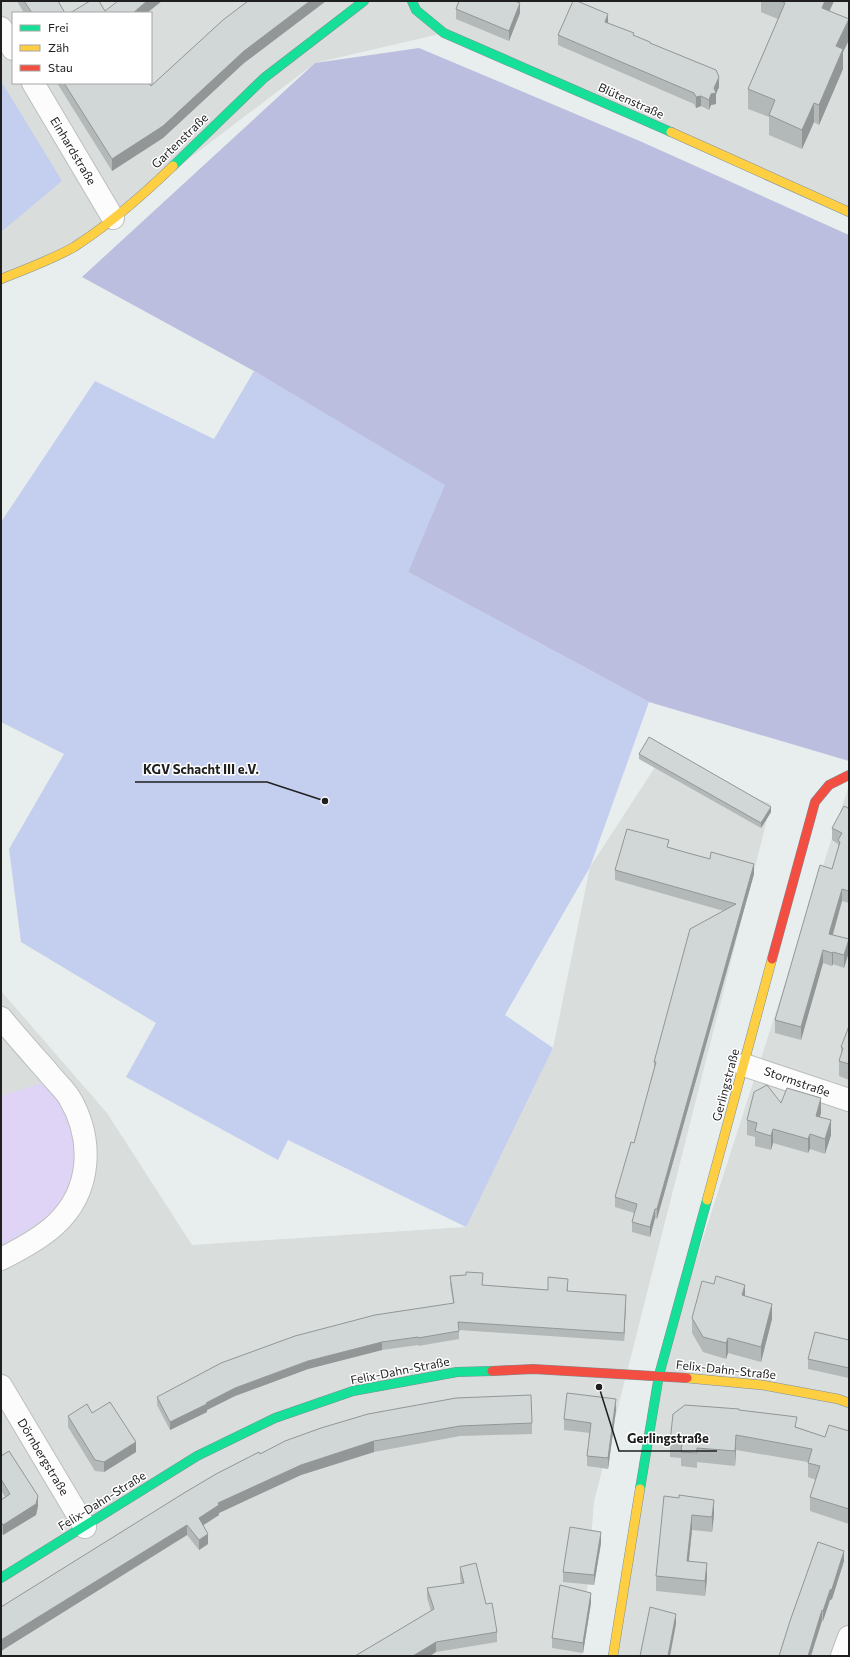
<svg xmlns="http://www.w3.org/2000/svg" width="850" height="1657" font-family="Commissioner,sans-serif">
<style>
.residential{fill:#d9dddc;fill-rule:evenodd}
.grass{fill:#c4ceee}
.forest{fill:#bcbedf}
.park{fill:#dfd4f6}
.lines{fill:none;stroke-linecap:round;stroke-linejoin:round}
.street-casing{stroke:#bdbfbf;stroke-width:24}
.fast-casing{stroke:#7e8f99;stroke-width:10}
.slow-casing{stroke:#7e8f99;stroke-width:10}
.jam-casing{stroke:#7e8f99;stroke-width:10}
.street{stroke:#fcfcfc;stroke-width:22}
.fast{stroke:#16e098;stroke-width:9}
.slow{stroke:#ffcf43;stroke-width:9}
.jam{stroke:#f24e42;stroke-width:9}
.wall{fill:#b3b9b8}
.shaded-wall{fill:#929696}
.building{fill:#d0d7d6;stroke:#929696}
.labels{text-anchor:middle;stroke-width:3;stroke-linejoin:round;paint-order:stroke}
.street-label{font-size:12px;fill:#1f1f1f;stroke:#fff}
.leader{fill:none;stroke:#1f1f1f;stroke-width:1.5}
.callout-dot{fill:#1f1f1f;stroke:#fff;stroke-width:1.5}
.callout-label{font-size:13px;text-anchor:middle;font-weight:bold;fill:#1f1f1f;stroke:#fff;stroke-width:3;stroke-linejoin:round;paint-order:stroke}
</style>
<rect width="100%" height="100%" fill="#e8eeee"/>
<g class="residential">
<path d="M1,1H849V209L444,33L315,63L73,247L1,276ZM13,13H151V83H13Z"/>
<polygon points="659,761 771,804 594,1502 582,1656 1,1656 1,991 107,1113 192,1245 465,1227 553,1048 590,867"/>
<polygon points="849,785 849,1656 613,1656 659,1375"/>
</g>
<g class="grass">
<polygon points="1,81 62,181 1,232"/>
<polygon points="254,371 446,485 408,572 649,702 590,867 505,1015 553,1048 466,1227 288,1140 278,1160 126,1077 156,1023 21,942 9,849 64,754 1,722 1,522 95,381 214,439"/>
</g>
<polygon class="forest" points="419,48 642,142 849,235 849,761 649,702 408,572 445,485 254,371 82,277 315,63"/>
<polygon class="park" points="46,1082 61,1098 76,1144 72,1180 57,1211 1,1247 1,1096"/>
<g class="lines">
<g class="street-casing">
<g id="street">
<polyline points="1,28 13,49"/>
<polyline points="33,83 113,218"/>
<path d="M1,1018C16,1036 32,1054 47,1071C54,1080 63,1088 69,1097C94,1139 92,1191 55,1225C40,1239 19,1250 1,1259"/>
<polyline points="744,1065 849,1100"/>
<polyline points="1,1386 85,1527"/>
<polyline points="842,1656 849,1637"/>
</g>
</g>
<g class="fast-casing">
<g id="fast">
<polyline points="412,1 416,10 444,33 671,132"/>
<polyline points="173,166 264,78 364,1"/>
<polyline points="640,1489 659,1375 707,1200"/>
<polyline points="1,1578 197,1456 275,1418 353,1391 457,1372 492,1371"/>
</g>
</g>
<g class="slow-casing">
<g id="slow">
<polyline points="671,132 849,212"/>
<path d="M1,279C24,270 53,259 74,247C110,224 143,195 173,166"/>
<polyline points="707,1200 772,959"/>
<polyline points="687,1378 762,1385 838,1399 849,1403"/>
<polyline points="613,1656 640,1489"/>
</g>
</g>
<g class="jam-casing">
<g id="jam">
<polyline points="772,959 815,802 829,785 849,775"/>
<polyline points="492,1371 533,1369 687,1378"/>
</g>
</g>
<use href="#street" class="street"/>
<use href="#fast" class="fast"/>
<use href="#slow" class="slow"/>
<use href="#jam" class="jam"/>
</g>
<g class="wall">
<polygon points="17,1 58,1 65,13 24,13"/>
<polygon points="248,1 326,1 244,63 163,138 112,171 57,83 149,83 151,86"/>
<polygon points="459,1 515,1 520,13 509,41 456,19 456,9"/>
<polygon points="761,1 834,1 829,11 849,19 849,40 843,52 843,69 819,125 814,122 802,149 769,135 769,117 748,109 748,89 778,19 761,12"/>
<polygon points="608,23 650,44 719,87 716,94 716,104 711,105 709,110 701,106 696,108 694,104 558,45 558,35"/>
<polygon points="639,754 771,812 761,828 639,759"/>
<polygon points="849,807 849,903 842,901 833,935 849,952 844,968 833,964 832,966 823,963 801,1040 775,1033 775,1020 832,869 838,849 838,844 832,840 832,828"/>
<polygon points="669,847 754,874 657,1219 655,1218 650,1237 632,1232 632,1222 634,1213 615,1207 615,1197 634,1143 654,1070 654,1062 724,911 615,880 615,870"/>
<polygon points="849,1026 849,1080 839,1076 839,1061 841,1054 841,1047"/>
<polygon points="781,1103 821,1113 819,1117 831,1135 825,1154 810,1149 808,1153 773,1143 771,1150 755,1146 755,1137 747,1135 747,1120"/>
<polygon points="450,1276 482,1285 548,1290 568,1287 568,1291 626,1303 624,1341 459,1330 459,1339 418,1346 418,1345 382,1350 308,1369 235,1396 207,1410 207,1412 170,1430 157,1405 157,1397 453,1303 450,1284"/>
<polygon points="745,1296 772,1319 761,1362 728,1353 726,1359 703,1352 692,1333 692,1318"/>
<polygon points="849,1340 849,1378 808,1369 808,1359"/>
<polygon points="616,1410 608,1469 587,1466 587,1456 590,1433 564,1430 564,1419"/>
<polygon points="739,1410 797,1427 825,1437 849,1431 849,1524 810,1511 810,1497 816,1480 808,1477 808,1462 736,1450 735,1466 697,1462 697,1468 681,1466 681,1458 670,1457 670,1442"/>
<polygon points="92,1413 136,1452 104,1472 95,1471 68,1427 68,1416"/>
<polygon points="532,1423 532,1434 460,1436 374,1452 301,1475 219,1513 219,1515 203,1525 208,1544 199,1550 187,1535 1,1651 1,1607 260,1454 321,1428"/>
<polygon points="1,1456 38,1506 36,1515 3,1535 1,1533 1,1500 5,1497 1,1490"/>
<polygon points="664,1496 714,1515 712,1532 692,1530 689,1561 707,1578 705,1596 656,1591 656,1576"/>
<polygon points="601,1543 594,1585 563,1582 563,1572"/>
<polygon points="844,1561 832,1599 830,1600 823,1621 822,1621 779,1656"/>
<polygon points="460,1567 486,1604 497,1632 497,1642 436,1652 431,1611 427,1598 427,1588 461,1584 460,1577"/>
<polygon points="591,1603 583,1653 552,1648 552,1638"/>
</g>
<g class="shaded-wall">
<polygon points="147,1 162,1 147,13 133,13"/>
<polygon points="310,1 326,1 244,63 163,138 112,171 112,159 244,51"/>
<polygon points="825,1 834,1 822,28 822,8"/>
<polygon points="520,3 520,13 509,41 509,31"/>
<polygon points="608,14 608,25 605,22"/>
<polygon points="849,20 849,40 843,52 843,69 819,125 819,105 836,46"/>
<polygon points="719,77 719,87 716,94 716,104 711,105 709,110 709,100"/>
<polygon points="701,96 701,106 696,108 696,97"/>
<polygon points="814,103 814,122 802,149 802,130"/>
<polygon points="771,807 771,812 761,828 761,823"/>
<polygon points="754,864 754,874 657,1219 657,1209"/>
<polygon points="842,889 842,901 829,947 829,934"/>
<polygon points="849,939 849,952 844,968 844,955"/>
<polygon points="823,950 823,963 801,1040 801,1027"/>
<polygon points="833,952 833,964 832,966 832,953"/>
<polygon points="821,1098 821,1113 816,1130 816,1116"/>
<polygon points="831,1120 831,1135 825,1154 825,1139"/>
<polygon points="773,1129 773,1143 771,1150 771,1136"/>
<polygon points="810,1134 810,1149 808,1153 808,1139"/>
<polygon points="655,1209 655,1218 650,1237 650,1227"/>
<polygon points="745,1285 745,1300 742,1295"/>
<polygon points="626,1295 626,1303 624,1341 624,1333"/>
<polygon points="772,1304 772,1319 761,1362 761,1347"/>
<polygon points="728,1338 728,1353 726,1359 726,1343"/>
<polygon points="382,1342 382,1350 308,1369 235,1396 207,1410 207,1412 170,1430 170,1422 235,1388 308,1361"/>
<polygon points="616,1399 616,1410 608,1469 608,1458"/>
<polygon points="736,1435 736,1450 735,1466 735,1451"/>
<polygon points="374,1441 374,1452 301,1475 219,1513 219,1515 199,1528 199,1518 218,1503 301,1465"/>
<polygon points="136,1442 136,1452 104,1472 104,1462"/>
<polygon points="38,1496 38,1506 36,1515 3,1535 3,1525"/>
<polygon points="714,1500 714,1515 712,1532 712,1517"/>
<polygon points="692,1515 692,1530 687,1576 687,1561"/>
<polygon points="187,1525 187,1535 1,1651 1,1640"/>
<polygon points="601,1532 601,1543 594,1585 594,1575"/>
<polygon points="208,1534 208,1544 199,1550 199,1540"/>
<polygon points="844,1551 844,1561 832,1599 830,1600 823,1621 823,1611"/>
<polygon points="707,1563 707,1578 705,1596 705,1581"/>
<polygon points="591,1593 591,1603 583,1653 583,1643"/>
<polygon points="822,1610 822,1621 811,1656 808,1656"/>
<polygon points="676,1614 676,1624 670,1656 668,1656"/>
<polygon points="436,1642 436,1652 430,1656 413,1656"/>
</g>
<g class="building">
<polygon points="24,1 58,1 65,13 32,13"/>
<polygon points="90,1 99,1 105,11 118,1 147,1 133,13 70,13"/>
<polygon points="248,1 310,1 244,51 163,126 112,159 64,83 149,83 151,86 223,20"/>
<polygon points="459,1 515,1 520,3 509,31 456,9"/>
<polygon points="573,1 577,1 608,14 605,22 634,33 633,35 650,42 650,43 716,70 719,77 714,88 716,93 711,94 709,100 701,96 696,97 694,93 558,35"/>
<polygon points="781,1 825,1 822,8 849,19 836,46 843,49 819,105 814,103 802,130 769,115 775,100 748,89 785,3"/>
<polygon points="649,737 771,807 761,823 639,754"/>
<polygon points="844,806 848,808 849,807 849,891 842,889 829,934 849,939 844,955 833,952 832,953 823,950 801,1027 775,1020 820,865 832,869 840,842 838,840 842,833 832,828"/>
<polygon points="627,829 669,840 667,847 688,853 710,859 711,852 754,864 657,1209 655,1209 650,1227 632,1222 637,1204 615,1197 631,1142 634,1143 656,1062 654,1062 690,929 736,904 615,870"/>
<polygon points="849,1026 849,1064 839,1061 843,1048 841,1047"/>
<polygon points="767,1085 781,1103 787,1088 821,1098 816,1116 831,1120 825,1139 810,1134 808,1139 773,1129 771,1136 755,1131 757,1123 747,1120 754,1092"/>
<polygon points="466,1272 483,1273 482,1285 548,1290 548,1277 568,1279 567,1291 626,1295 624,1333 458,1322 459,1331 418,1338 418,1337 382,1342 308,1361 235,1388 206,1403 207,1404 170,1422 157,1397 221,1363 295,1336 375,1315 454,1303 450,1276 466,1275"/>
<polygon points="716,1276 745,1285 742,1295 772,1304 761,1347 728,1338 726,1343 703,1337 692,1318 702,1281 714,1284"/>
<polygon points="815,1332 849,1340 849,1368 808,1359"/>
<polygon points="567,1393 616,1399 608,1458 587,1456 591,1423 564,1419"/>
<polygon points="531,1395 532,1423 460,1426 374,1441 301,1465 218,1503 219,1505 199,1518 208,1534 199,1540 187,1525 1,1640 1,1607 184,1493 216,1474 259,1452 260,1454 285,1441 321,1428 368,1414 456,1398"/>
<polygon points="110,1402 136,1442 104,1462 95,1460 68,1416 87,1404 92,1413"/>
<polygon points="685,1405 739,1409 739,1410 797,1417 795,1427 825,1437 829,1425 849,1431 849,1509 810,1497 820,1466 808,1463 812,1449 736,1435 735,1451 697,1448 697,1453 681,1452 682,1443 670,1442 673,1414"/>
<polygon points="9,1451 38,1496 36,1504 3,1525 1,1522 1,1500 10,1494 1,1479 1,1456"/>
<polygon points="679,1495 714,1500 712,1517 692,1515 687,1561 707,1563 705,1581 656,1576 664,1496 679,1498"/>
<polygon points="570,1527 601,1532 594,1575 563,1572"/>
<polygon points="818,1542 844,1551 832,1589 830,1590 823,1611 822,1610 808,1656 779,1656 790,1621"/>
<polygon points="476,1563 486,1604 492,1603 497,1632 436,1642 413,1656 355,1656 434,1609 427,1588 464,1583 460,1567"/>
<polygon points="560,1585 591,1593 583,1643 552,1638"/>
<polygon points="650,1607 676,1614 668,1656 640,1656"/>
</g>
<g class="labels">
<g class="street-label">
<text transform="translate(631 101) rotate(24)" y="4">Blütenstraße</text>
<text transform="translate(180 141) rotate(-44)" y="4">Gartenstraße</text>
<text transform="translate(73 151) rotate(59)" y="4">Einhardstraße</text>
<text transform="translate(797 1082) rotate(19)" y="4">Stormstraße</text>
<text transform="translate(726 1085) rotate(-75)" y="4">Gerlingstraße</text>
<text transform="translate(726 1370) rotate(6)" y="4">Felix-Dahn-Straße</text>
<text transform="translate(400 1371) rotate(-11)" y="4">Felix-Dahn-Straße</text>
<text transform="translate(43 1457) rotate(59)" y="4">Dörnbergstraße</text>
<text transform="translate(102 1501) rotate(-32)" y="4">Felix-Dahn-Straße</text>
</g>
</g>
<path class="leader" d="M325 801L267 782H135M599 1387L619 1451H717"/>
<g class="callout-dot">
<circle cx="325" cy="801" r="4"/>
<circle cx="599" cy="1387" r="4"/>
</g>
<g class="callout-label">
<text x="201" y="774">KGV Schacht III e.V.</text>
<text x="668" y="1443">Gerlingstraße</text>
</g>
<rect width="850" height="1657" fill="none" stroke="#1f1f1f" stroke-width="4"/>
<rect x="12" y="12" width="140" height="72" fill="#ffffff" stroke="#a5a5a5"/>
<rect x="20" y="25" width="20" height="6" fill="#16e098" stroke="#a5a5a5"/>
<text x="48" y="32" font-size="12" fill="#1f1f1f">Frei</text>
<rect x="20" y="45" width="20" height="6" fill="#ffcf43" stroke="#a5a5a5"/>
<text x="48" y="52" font-size="12" fill="#1f1f1f">Zäh</text>
<rect x="20" y="65" width="20" height="6" fill="#f24e42" stroke="#a5a5a5"/>
<text x="48" y="72" font-size="12" fill="#1f1f1f">Stau</text>
</svg>
